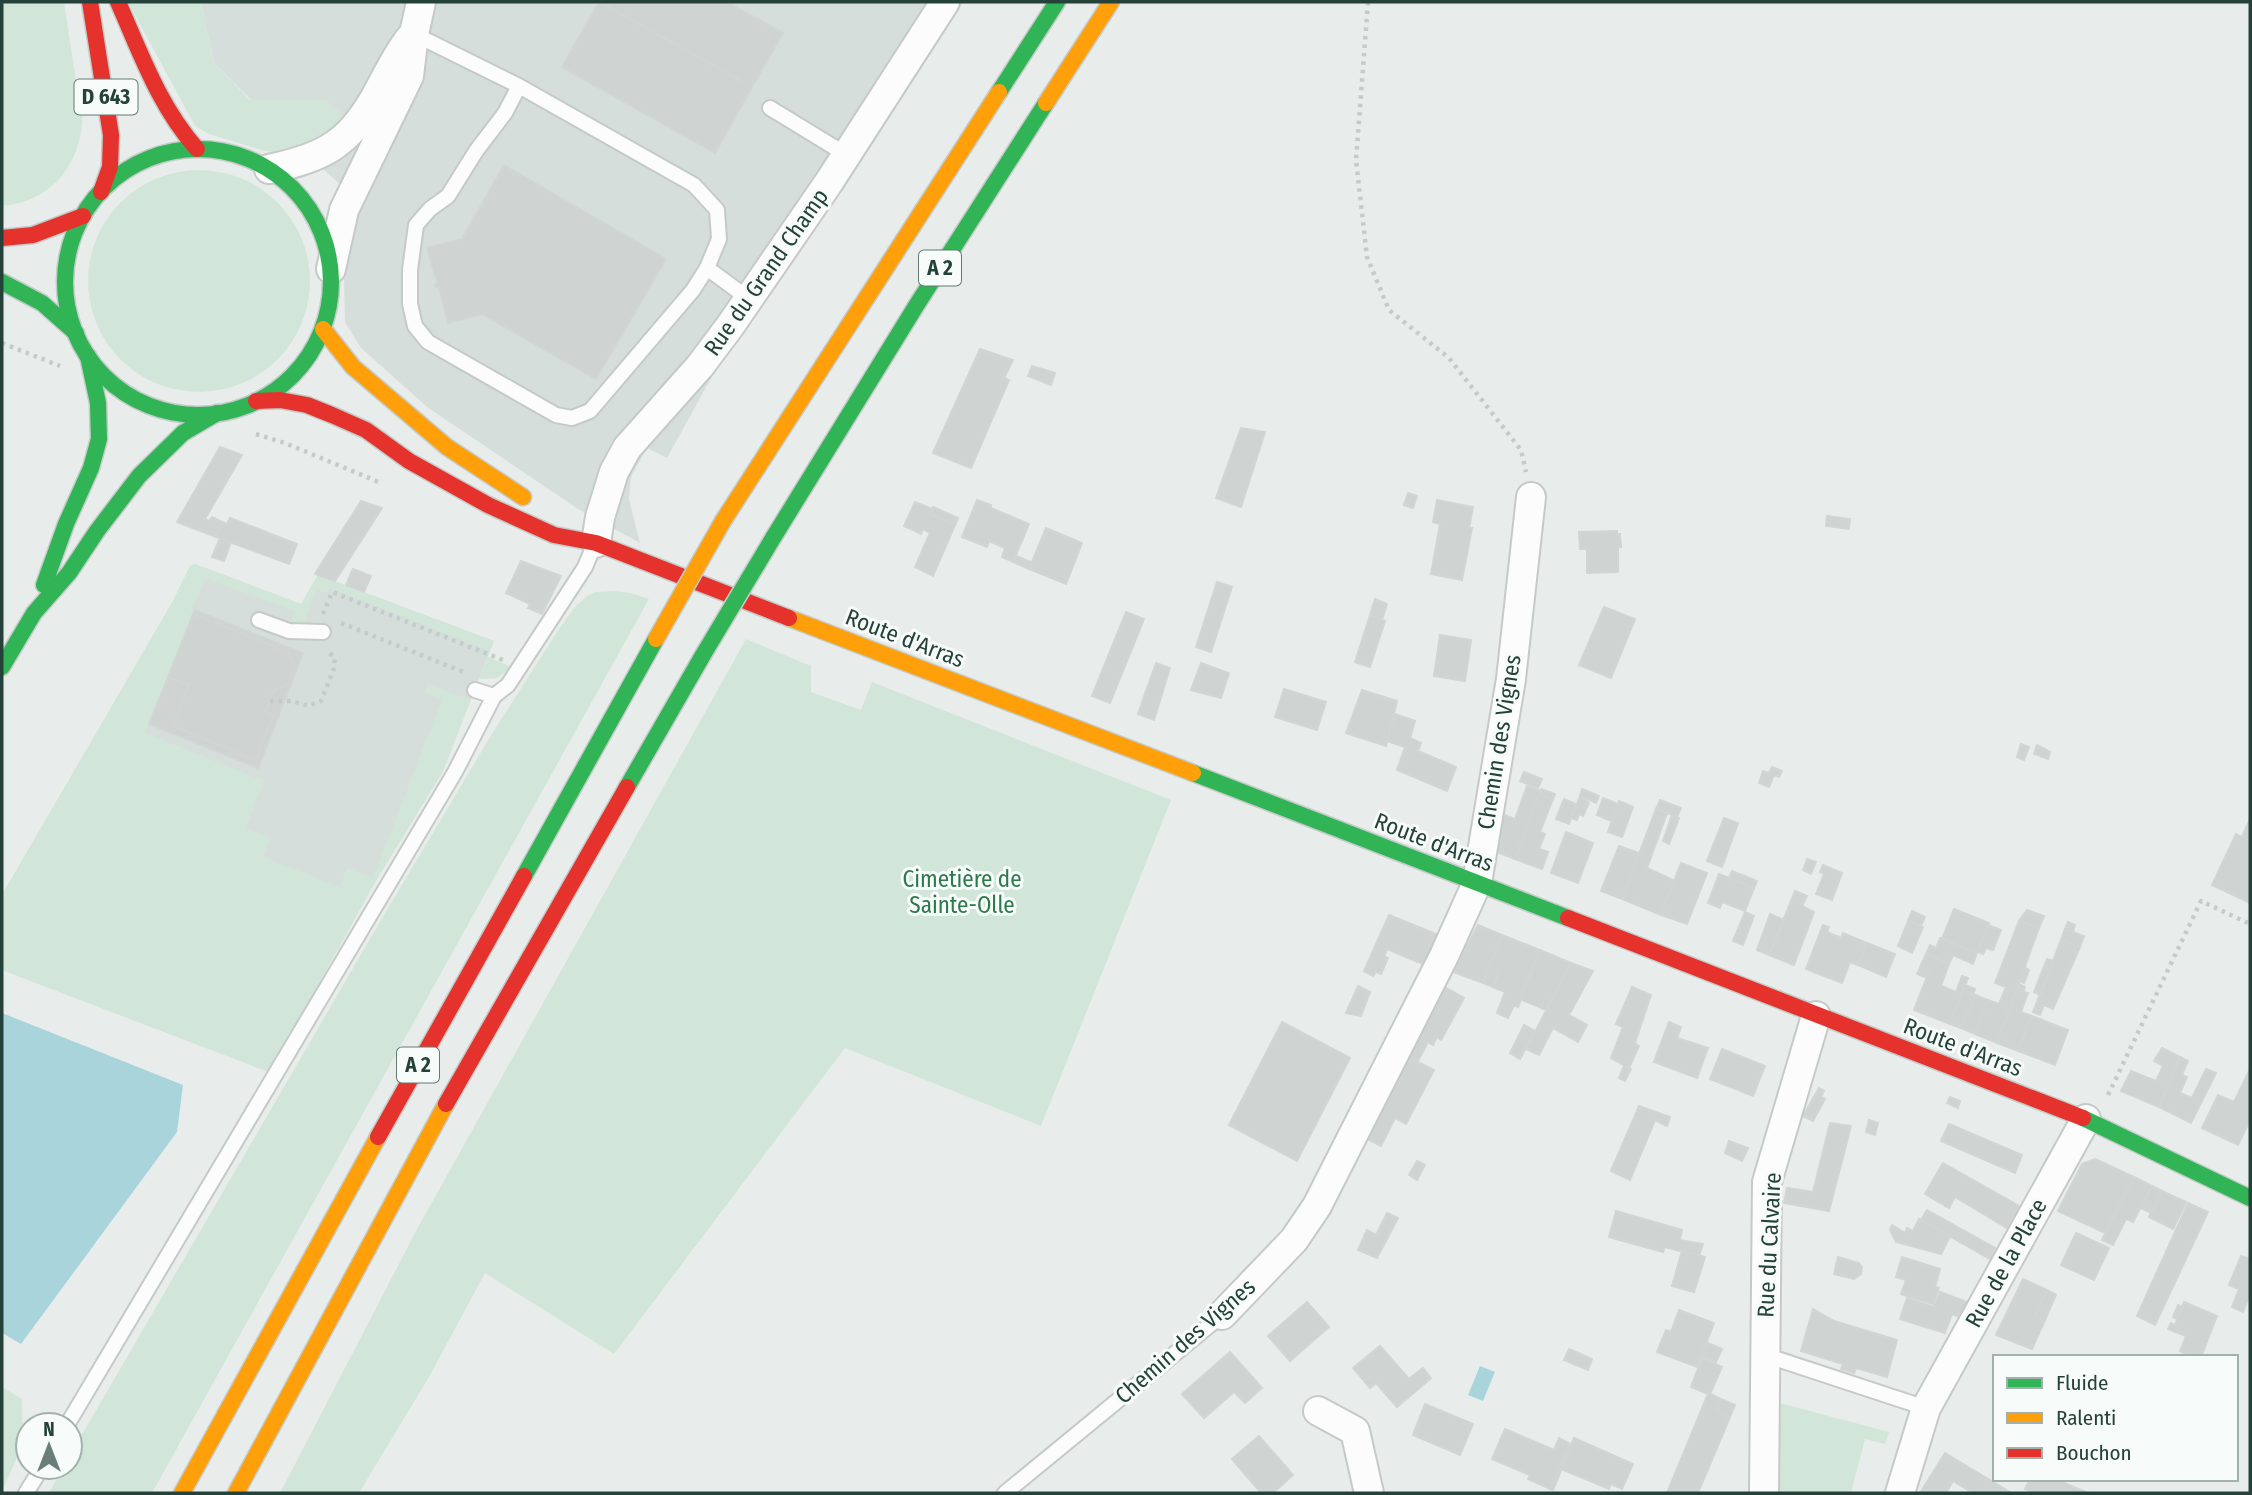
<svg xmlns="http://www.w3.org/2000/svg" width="2252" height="1495" font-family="'Fira Sans Condensed',sans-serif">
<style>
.built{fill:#d6dedb}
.green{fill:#d1e6d8}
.water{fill:#a9d4db}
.building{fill:#cfd4d2;stroke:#d1d6d4;stroke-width:2}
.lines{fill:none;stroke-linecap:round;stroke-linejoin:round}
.lane-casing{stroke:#c5cac8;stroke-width:18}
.street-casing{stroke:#c5cac8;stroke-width:32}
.fast-casing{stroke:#c3cbc8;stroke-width:19}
.slow-casing{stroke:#c3cbc8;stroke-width:19}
.jam-casing{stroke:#c3cbc8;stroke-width:19}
.path{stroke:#c3ccca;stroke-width:4.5;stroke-dasharray:3.5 5;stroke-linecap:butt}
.lane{stroke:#fcfcfc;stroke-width:14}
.street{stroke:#fcfcfc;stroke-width:28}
.fast{stroke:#30b455;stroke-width:16}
.slow{stroke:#ff9f0a;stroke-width:16}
.jam{stroke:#e5322d;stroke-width:16}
.fast-bridge-casing{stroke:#c3ccc9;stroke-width:19;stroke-linecap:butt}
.slow-bridge-casing{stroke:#c3ccc9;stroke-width:19;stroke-linecap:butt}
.fast-bridge{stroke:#30b455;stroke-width:16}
.slow-bridge{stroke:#ff9f0a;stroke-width:16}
.labels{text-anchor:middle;stroke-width:6;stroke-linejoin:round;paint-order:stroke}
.shield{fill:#f7fbf9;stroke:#637a73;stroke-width:2}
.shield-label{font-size:21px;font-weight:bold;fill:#24423a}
.street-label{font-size:23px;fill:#24423a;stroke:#f7fbf9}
.park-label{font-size:23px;fill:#2d7a4b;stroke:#f7fbf9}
</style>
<rect width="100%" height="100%" fill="#e8edeb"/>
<g class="built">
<polygon points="201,2 963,2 812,233 715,371 667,458 647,448 631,477 629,499 640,543 578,509 427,407 361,348 345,322 344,277 354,225 362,204 304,152 214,63"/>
<polygon points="195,564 301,604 318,575 494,641 443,771 377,879 269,1072 2,970 2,895 173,601 190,566"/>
</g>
<g class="green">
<path d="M2,2H64C68,30 73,59 77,88C79,99 84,114 82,125C77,171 47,202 2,206Z"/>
<polygon points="128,2 201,2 214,63 250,100 326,100 349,121 329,142 287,153 265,151 209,134 195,126"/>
<circle cx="199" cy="281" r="111"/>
<polygon points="195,564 301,604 318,575 494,641 490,651 330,588 327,593 317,590 305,620 300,623 291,621 295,611 205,578 192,608 195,610 145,733 264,781 246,828 270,838 263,857 340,887 347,868 373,878 442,700 425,693 428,684 468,699 469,704 443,771 377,879 269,1072 2,970 2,895 173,601 190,566"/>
<polygon points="615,591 631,593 649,599 152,1493 49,1493 63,1467 70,1467 70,1455 73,1450 378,925 493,732 559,629 575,607 587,596 596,592"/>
<polygon points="746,639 811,666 811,692 861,710 872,682 1171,800 1041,1126 845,1048 614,1354 485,1273 429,1377 359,1493 280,1493 416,1231"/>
<polygon points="488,657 512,667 497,678 479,679"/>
<polygon points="2,1387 22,1399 23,1444 2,1491"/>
<polygon points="1776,1402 1889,1432 1885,1444 1865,1439 1851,1493 1775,1493"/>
</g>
<g class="water">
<polygon points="2,1013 183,1085 177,1132 21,1344 2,1333"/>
<polygon points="1480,1366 1495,1372 1483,1401 1468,1395"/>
</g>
<g class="building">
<polygon points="599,2 752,87 715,153 562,67"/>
<polygon points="601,2 727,2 783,33 752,87"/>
<polygon points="504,165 666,259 596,379 482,314 448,323 439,288 435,286 437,282 427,248 462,239"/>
<polygon points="980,349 1013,360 1004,378 1009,380 971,468 933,453"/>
<polygon points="1032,366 1055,373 1051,385 1028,376"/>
<polygon points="1241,428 1265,432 1241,507 1216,498"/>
<polygon points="220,447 242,455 205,519 209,521 212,517 222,522 216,537 177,522"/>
<polygon points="1408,493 1417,496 1413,508 1404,505"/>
<polygon points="977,500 991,505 991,508 1029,524 1013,562 1002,557 1005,548 989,541 987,547 962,537"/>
<polygon points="1437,500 1473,507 1469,528 1472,528 1462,580 1431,574 1440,524 1433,522"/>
<polygon points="361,501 382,508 335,581 315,574"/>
<polygon points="915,502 932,509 930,514 955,525 933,576 915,567 930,533 923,529 921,534 904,526"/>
<polygon points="933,507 958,518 955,525 930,514"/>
<polygon points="1827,516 1850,519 1849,529 1826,526"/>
<polygon points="230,518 297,544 289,564 216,537 222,522 227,524"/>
<polygon points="1046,528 1082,543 1066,584 1029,569"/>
<polygon points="1617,531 1617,534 1620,534 1621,547 1618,547 1618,572 1587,573 1587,549 1580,549 1579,532"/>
<polygon points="220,538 231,542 224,561 212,557"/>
<polygon points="1016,556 1031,562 1029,569 1013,562"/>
<polygon points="521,561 561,576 542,614 528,608 530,604 506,593"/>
<polygon points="353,569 371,576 364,592 346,585"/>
<polygon points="1217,582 1232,587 1211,652 1196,647"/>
<polygon points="1375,599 1387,604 1382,620 1370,615"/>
<polygon points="1604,607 1635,619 1611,678 1579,665"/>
<polygon points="195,610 303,653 258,768 149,724 168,677 189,685 173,726 255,760 273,715 265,712 274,690 288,685 294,676 295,665 288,653 193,614"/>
<polygon points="1126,612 1144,619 1110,703 1092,696"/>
<polygon points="193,614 285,651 294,662 295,672 291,683 274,690 265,712 273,715 255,760 173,726 189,685 168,677"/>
<polygon points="1370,615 1385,621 1370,667 1355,662"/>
<polygon points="1440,635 1471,640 1465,681 1434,676"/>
<polygon points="1156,663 1170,668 1154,720 1138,714"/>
<polygon points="1201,663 1229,673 1221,698 1191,690"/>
<polygon points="1284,689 1326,702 1317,730 1275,717"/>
<polygon points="1362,690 1397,701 1386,746 1346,733"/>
<polygon points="1395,714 1415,721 1410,738 1421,743 1418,751 1456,767 1447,791 1397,770 1405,747 1387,741"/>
<polygon points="2021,744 2029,747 2024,760 2017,757"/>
<polygon points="2037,745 2050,752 2048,759 2034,754"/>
<polygon points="1772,767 1782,771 1779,777 1774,775 1769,787 1759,783 1763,771 1769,773"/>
<polygon points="1524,772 1542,779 1538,788 1520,781"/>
<polygon points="1527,786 1541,791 1515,859 1492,850 1499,813 1515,819"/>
<polygon points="1541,789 1555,794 1553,799 1539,794"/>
<polygon points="1582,789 1599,796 1596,803 1580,796"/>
<polygon points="1539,794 1553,799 1540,832 1545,834 1539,849 1548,852 1542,869 1515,859"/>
<polygon points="1580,796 1589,803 1583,816 1579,814 1577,820 1571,818"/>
<polygon points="1603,798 1618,804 1611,821 1597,815"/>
<polygon points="1564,799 1576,804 1569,824 1556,819"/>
<polygon points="1660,800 1681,808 1677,817 1656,809"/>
<polygon points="1619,801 1633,807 1622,837 1608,832"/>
<polygon points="1656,809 1667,813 1647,868 1675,881 1661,915 1622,899"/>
<polygon points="1672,815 1679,818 1669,844 1663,841"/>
<polygon points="1724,818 1738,823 1722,867 1707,861"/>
<polygon points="2250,819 2250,903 2212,885 2236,834 2242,837"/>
<polygon points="1566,832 1593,843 1578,883 1551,873"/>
<polygon points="1619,846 1639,853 1622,899 1601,891"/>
<polygon points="1807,859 1816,862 1811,874 1803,870"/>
<polygon points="1681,863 1707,873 1687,924 1661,915"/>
<polygon points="1823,865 1842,873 1832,900 1816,894 1824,874 1820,872"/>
<polygon points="1732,871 1757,881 1754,888 1729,878"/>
<polygon points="1719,874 1754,888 1745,911 1722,902 1720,908 1708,903"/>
<polygon points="1795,891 1807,896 1802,906 1814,912 1794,965 1769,955"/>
<polygon points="1954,909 1989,923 1977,953 1942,939"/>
<polygon points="2027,910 2044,916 2039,928 2019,921"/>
<polygon points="1912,911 1925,917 1921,926 1908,921"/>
<polygon points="1745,912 1754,916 1743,945 1733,941"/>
<polygon points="1770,914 1784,920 1769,955 1757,950"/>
<polygon points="1389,915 1441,936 1425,965 1387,949 1384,956 1388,958 1381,974 1376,972 1373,976 1364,971"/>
<polygon points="1908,921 1923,927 1912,953 1898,946"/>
<polygon points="2019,921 2039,928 1997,1043 1975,1034 1988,1000 1999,1004 2006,987 1995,983"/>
<polygon points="2068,922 2075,925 2073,932 2065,929"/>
<polygon points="1478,925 1502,935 1483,983 1453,972"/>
<polygon points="1823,925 1829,927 1827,932 1841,938 1843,933 1867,943 1858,965 1850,962 1842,983 1806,969"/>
<polygon points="1988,925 2001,930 1993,950 1986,948 1983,954 1978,952"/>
<polygon points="2065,929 2084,936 2080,947 2061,940"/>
<polygon points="1502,935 1540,950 1518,1007 1514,1005 1508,1018 1497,1013 1505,992 1493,987 1500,971 1489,967"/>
<polygon points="1940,938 1977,953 1973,964 1953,955 1949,964 1926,954 1930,945 1936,948"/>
<polygon points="2061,940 2080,947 2053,1009 2044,1005 2040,1015 2033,1012"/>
<polygon points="1867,943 1895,954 1886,977 1858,965"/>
<polygon points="1540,950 1571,963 1546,1010 1520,999"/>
<polygon points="1926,954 1949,964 1941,986 1956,992 1962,976 1968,978 1950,1024 1914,1010 1930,969 1921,965"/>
<polygon points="2047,959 2053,961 2040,995 2034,992"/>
<polygon points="1571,963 1593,971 1569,1015 1587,1025 1578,1042 1553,1028 1539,1055 1526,1049"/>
<polygon points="1921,965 1930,969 1927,978 1917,974"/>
<polygon points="1489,967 1500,971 1493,987 1483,983"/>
<polygon points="2025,968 2029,970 2024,983 2020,981"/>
<polygon points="2019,984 2025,987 2023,992 2028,993 2021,1012 2032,1016 2018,1051 1997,1043"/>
<polygon points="1965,985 1975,989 1973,995 1963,991"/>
<polygon points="1358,986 1370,992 1361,1016 1346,1013"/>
<polygon points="1445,987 1464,998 1441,1040 1437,1037 1433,1045 1428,1042 1418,1061 1408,1057"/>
<polygon points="1632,987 1651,995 1635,1043 1639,1046 1629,1068 1611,1058 1623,1027 1616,1024"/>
<polygon points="1963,991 1975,995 1961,1028 1950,1024"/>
<polygon points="1975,995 1988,1000 1975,1034 1961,1028"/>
<polygon points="2032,1016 2068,1030 2055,1065 2018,1051"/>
<polygon points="1282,1022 1350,1058 1297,1161 1229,1125"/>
<polygon points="1669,1022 1681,1027 1677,1038 1708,1048 1697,1078 1654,1062"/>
<polygon points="1524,1025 1535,1031 1520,1059 1510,1053"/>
<polygon points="2162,1048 2180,1057 2159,1107 2121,1091 2131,1071 2156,1081 2163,1066 2154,1061"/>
<polygon points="1722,1049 1765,1066 1753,1096 1710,1079"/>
<polygon points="1408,1057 1434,1070 1406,1124 1395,1118 1381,1146 1365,1138"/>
<polygon points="2180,1057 2188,1061 2182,1075 2187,1077 2180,1093 2192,1098 2206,1069 2216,1073 2191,1123 2159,1107"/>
<polygon points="1624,1066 1631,1069 1625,1081 1619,1078"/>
<polygon points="2250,1069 2250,1120 2238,1145 2202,1128 2218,1095 2234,1102"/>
<polygon points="1819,1088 1824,1091 1821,1097 1825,1099 1813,1121 1803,1116"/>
<polygon points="1950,1097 1960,1101 1958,1108 1947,1103"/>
<polygon points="1639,1106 1670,1117 1667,1126 1655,1120 1630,1180 1611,1171"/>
<polygon points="1869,1120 1878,1123 1875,1135 1866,1132"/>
<polygon points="1830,1123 1851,1126 1829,1211 1784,1203 1787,1188 1813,1192"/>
<polygon points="1949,1124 2022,1155 2015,1173 1941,1141"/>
<polygon points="1729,1141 1748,1148 1742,1161 1725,1153"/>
<polygon points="2095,1159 2134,1177 2105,1233 2058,1211 2082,1164"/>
<polygon points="1417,1161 1425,1165 1417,1180 1409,1175"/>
<polygon points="1943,1163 2019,1206 2007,1228 1955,1197 1949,1208 1925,1194"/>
<polygon points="2134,1177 2152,1186 2133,1222 2126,1219 2113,1245 2102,1240"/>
<polygon points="2152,1186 2162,1191 2151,1213 2141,1208"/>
<polygon points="2162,1191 2186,1202 2173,1229 2149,1217"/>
<polygon points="2188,1203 2208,1212 2155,1325 2137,1316"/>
<polygon points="1927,1210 1995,1248 1990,1259 1921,1220"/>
<polygon points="1616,1211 1682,1230 1680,1240 1703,1244 1699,1256 1665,1247 1663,1252 1609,1237"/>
<polygon points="1387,1213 1398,1218 1377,1258 1358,1250 1367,1230 1376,1235"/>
<polygon points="1919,1219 1950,1236 1941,1254 1896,1242 1890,1230 1892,1225 1905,1233 1907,1228 1913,1231"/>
<polygon points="2076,1233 2109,1248 2094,1280 2061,1265"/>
<polygon points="1682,1251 1705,1257 1694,1292 1672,1286"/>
<polygon points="2241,1256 2250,1259 2250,1294 2243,1312 2232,1307 2239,1289 2229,1285"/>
<polygon points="1838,1257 1859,1263 1862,1267 1861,1274 1854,1279 1834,1274"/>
<polygon points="1902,1257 1940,1269 1935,1287 1939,1288 1933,1304 1901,1294 1906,1280 1896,1277"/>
<polygon points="2023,1279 2047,1290 2035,1316 2045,1320 2032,1349 1996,1335"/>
<polygon points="2047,1290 2056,1295 2045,1320 2035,1316"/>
<polygon points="1940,1292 1967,1302 1958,1316 1952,1314 1945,1333 1900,1319 1907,1298 1934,1307"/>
<polygon points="1307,1302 1329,1327 1290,1361 1268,1336"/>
<polygon points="2184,1302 2217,1316 2201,1357 2186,1357 2187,1355 2180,1351 2186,1336 2168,1329 2171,1323 2175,1325"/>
<polygon points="2178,1305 2182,1307 2177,1319 2173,1317"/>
<polygon points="1813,1309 1834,1321 1897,1340 1887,1377 1856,1368 1854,1373 1841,1369 1843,1364 1801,1351"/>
<polygon points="1679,1310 1714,1323 1697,1367 1657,1352 1666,1330 1671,1332"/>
<polygon points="1708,1343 1722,1349 1716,1362 1702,1356"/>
<polygon points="1380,1346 1409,1379 1423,1368 1431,1378 1397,1407 1370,1376 1365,1382 1353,1368"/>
<polygon points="1569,1349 1592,1359 1588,1370 1564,1360"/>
<polygon points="1230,1352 1262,1388 1245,1403 1234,1392 1204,1418 1182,1394"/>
<polygon points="1702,1358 1722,1367 1710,1394 1721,1399 1716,1411 1730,1417 1698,1493 1667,1493 1708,1394 1691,1387"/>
<polygon points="1370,1376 1376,1383 1370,1388 1365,1382"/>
<polygon points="1721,1399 1735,1405 1730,1417 1716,1411"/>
<polygon points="1425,1404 1473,1424 1460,1455 1413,1435"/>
<polygon points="1505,1429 1554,1450 1559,1438 1570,1444 1550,1489 1528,1479 1530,1475 1492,1459"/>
<polygon points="1259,1436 1293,1475 1273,1493 1261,1493 1232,1459"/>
<polygon points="1574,1438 1633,1464 1622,1489 1611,1484 1609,1489 1561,1469"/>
<polygon points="1570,1444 1572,1444 1553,1490 1550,1489"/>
<polygon points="1945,1453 2010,1492 1973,1493 1953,1481 1946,1493 1920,1493"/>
<polygon points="2030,1479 2055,1479 2088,1493 2034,1493 2025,1489"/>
</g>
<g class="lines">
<g class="lane-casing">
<g id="lane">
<polyline points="414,34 519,86 694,185 717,210 719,239 707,268 693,290 590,411 572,418 556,415 428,342 415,326 410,304 410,270 416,225 430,209 448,196 476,151 505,113 519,86"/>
<polyline points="770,108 847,155"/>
<polyline points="707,268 749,299"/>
<polyline points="259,620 289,631 323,632"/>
<polyline points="475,690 494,696 508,685 585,567 595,543"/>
<polyline points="1765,1355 1926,1408"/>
<polyline points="67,1425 455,772 494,696"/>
<polyline points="26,1493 42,1467"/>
<polyline points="1005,1493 1222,1315"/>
</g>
</g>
<g class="street-casing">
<g id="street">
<path d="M269,169C326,157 351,143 379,90C389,72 397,54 410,38"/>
<polyline points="331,269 344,210 409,76 414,34 421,2"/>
<polyline points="596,543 600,517 614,472 627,448 700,366 730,326 829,182 945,2"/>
<polyline points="1222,1315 1294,1240 1317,1206 1444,956 1477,883 1511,679 1531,497"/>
<polyline points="1318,1411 1355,1431 1369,1493"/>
<polyline points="1764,1493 1767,1182 1816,1016"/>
<polyline points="1900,1493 1926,1408 2086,1119"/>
</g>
</g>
<g class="fast-casing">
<g id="fast">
<polyline points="999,92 1057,2"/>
<circle cx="198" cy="282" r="133"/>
<polyline points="2,282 42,303 76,333"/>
<polyline points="773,538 916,306 1046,103"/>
<polyline points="44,585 66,524 91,468 99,439 98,403 88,356"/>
<polyline points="2,667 34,613 69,573 97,531 139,476 183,433 217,413"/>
<polyline points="1193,773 1568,918"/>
<polyline points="627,787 703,655"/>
<polyline points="524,876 656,639"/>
<polyline points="2083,1118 2250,1198"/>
</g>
</g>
<g class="slow-casing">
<g id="slow">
<polyline points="1046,103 1111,2"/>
<polyline points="323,329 353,367 447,447 523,497"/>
<polyline points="723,521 999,92"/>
<polyline points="789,618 1193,773"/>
<polyline points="182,1493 378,1137"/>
<polyline points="236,1493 446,1104"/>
</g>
</g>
<g class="jam-casing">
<g id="jam">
<polyline points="90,2 111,135 110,167 101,192"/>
<path d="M118,2C141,54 159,106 197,149"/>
<polyline points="2,238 33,235 83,216"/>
<polyline points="256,401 280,400 307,405 332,415 366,430 409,461 488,505 554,535 596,543 789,618"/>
<polyline points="1568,918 2083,1118"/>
<polyline points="446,1104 627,787"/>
<polyline points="378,1137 524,876"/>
</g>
</g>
<g class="path">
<polyline points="1368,2 1356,160 1367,257 1389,310 1449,358 1521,450 1526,472"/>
<polyline points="2,343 60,366"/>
<polyline points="256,434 285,443 381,483"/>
<polyline points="323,614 332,592 503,660"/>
<polyline points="341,623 466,673"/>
<polyline points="270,701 292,701 308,706 321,701 335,666 334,656 325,651"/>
<polyline points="2108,1095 2201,901 2250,924"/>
</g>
<use href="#lane" class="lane"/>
<use href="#street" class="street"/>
<use href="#fast" class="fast"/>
<use href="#slow" class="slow"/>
<use href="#jam" class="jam"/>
<g class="fast-bridge-casing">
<polyline id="fast-bridge" points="703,655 773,538"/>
</g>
<g class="slow-bridge-casing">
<polyline id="slow-bridge" points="656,639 723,521"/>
</g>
<use href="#fast-bridge" class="fast-bridge"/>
<use href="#slow-bridge" class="slow-bridge"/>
</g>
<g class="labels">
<g class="shield">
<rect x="74.5" y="79.5" width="63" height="35" rx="5"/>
<rect x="919" y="250.5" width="42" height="35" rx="5"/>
<rect x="397" y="1047.5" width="42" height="35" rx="5"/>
</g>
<g class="shield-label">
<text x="106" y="104">D 643</text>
<text x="940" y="275">A 2</text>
<text x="418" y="1072">A 2</text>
</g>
<g class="street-label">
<text transform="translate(766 272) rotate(-55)" y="8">Rue du Grand Champ</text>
<text transform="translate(905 638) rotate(21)" y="8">Route d'Arras</text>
<text transform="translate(1499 742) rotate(-81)" y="8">Chemin des Vignes</text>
<text transform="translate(1434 842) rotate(21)" y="8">Route d'Arras</text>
<text transform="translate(1963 1047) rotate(21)" y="8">Route d'Arras</text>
<text transform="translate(1769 1245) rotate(-87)" y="8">Rue du Calvaire</text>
<text transform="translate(2006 1263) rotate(-61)" y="8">Rue de la Place</text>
<text transform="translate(1185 1341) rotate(-41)" y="8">Chemin des Vignes</text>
</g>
<g class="park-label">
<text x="962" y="887">Cimetière de<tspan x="962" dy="26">Sainte-Olle</tspan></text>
</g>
</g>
<rect width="2252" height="1495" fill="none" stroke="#24423a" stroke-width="7"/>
<rect x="1993" y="1355" width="245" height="126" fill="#f7fbf9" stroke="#a3b1ad" stroke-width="2"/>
<rect x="2007" y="1378" width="35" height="10" fill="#30b455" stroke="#a3b1ad" stroke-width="2"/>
<text x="2056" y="1390" font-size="21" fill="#24423a">Fluide</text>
<rect x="2007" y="1413" width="35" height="10" fill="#ff9f0a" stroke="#a3b1ad" stroke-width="2"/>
<text x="2056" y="1425" font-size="21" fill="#24423a">Ralenti</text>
<rect x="2007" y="1448" width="35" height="10" fill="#e5322d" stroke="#a3b1ad" stroke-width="2"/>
<text x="2056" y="1460" font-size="21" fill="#24423a">Bouchon</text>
<g transform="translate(49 1446)"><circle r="33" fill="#f7fbf9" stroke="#a3b1ad" stroke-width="2"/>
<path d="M0-5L12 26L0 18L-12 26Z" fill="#697e78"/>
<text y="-10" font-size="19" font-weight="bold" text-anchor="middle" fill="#24423a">N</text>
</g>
</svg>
